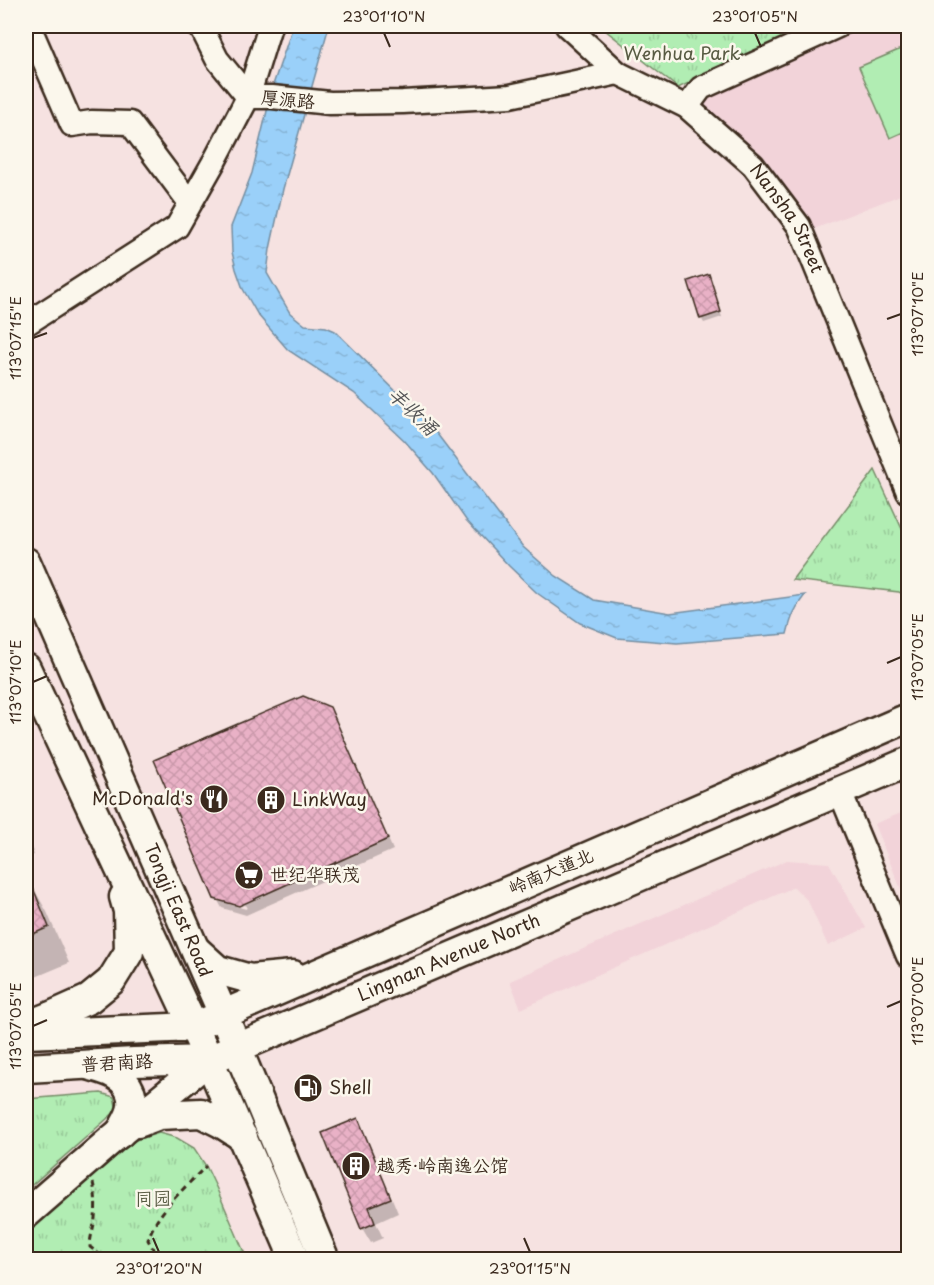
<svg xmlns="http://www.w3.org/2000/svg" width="934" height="1285" font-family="'Playpen Sans','LXGW WenKai TC',sans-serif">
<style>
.built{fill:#f2d3d9}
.grass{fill:url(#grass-tufts);stroke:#768c68;stroke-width:1.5}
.pitch{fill:#b1edb3;stroke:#768c68;stroke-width:1.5}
.water{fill:url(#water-ripples);stroke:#748ea1;stroke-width:1.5}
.shadow{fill:#0003}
.building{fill:url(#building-cross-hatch);stroke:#3b2a1e;stroke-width:1.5}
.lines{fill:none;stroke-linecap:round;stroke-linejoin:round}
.minor-casing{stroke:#3b2a1e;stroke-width:27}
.major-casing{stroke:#3b2a1e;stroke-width:33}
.path{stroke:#3b2a1e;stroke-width:3;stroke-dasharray:6 4.5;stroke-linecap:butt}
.minor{stroke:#fbf7ec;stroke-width:22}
.major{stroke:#fbf7ec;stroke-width:28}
.ticks{fill:none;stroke:#3b2a1e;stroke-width:2}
.labels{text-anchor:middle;stroke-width:5;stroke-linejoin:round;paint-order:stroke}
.park-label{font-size:18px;fill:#585b43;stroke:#fbf7ec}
.street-label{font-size:18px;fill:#3b2a1e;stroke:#fbf7ec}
.poi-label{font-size:18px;fill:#3b2a1e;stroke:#fbf7ec;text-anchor:start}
.water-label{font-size:20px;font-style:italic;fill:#535455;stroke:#fbf7ec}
.neatline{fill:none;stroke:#3b2a1e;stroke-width:2}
.ticks-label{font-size:15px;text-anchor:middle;fill:#3b2a1e}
</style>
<defs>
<pattern id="grass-tufts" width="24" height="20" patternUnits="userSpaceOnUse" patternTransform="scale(1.5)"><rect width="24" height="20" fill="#b1edb3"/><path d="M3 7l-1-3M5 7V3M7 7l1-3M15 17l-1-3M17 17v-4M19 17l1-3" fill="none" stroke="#99cb9a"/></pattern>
<pattern id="water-ripples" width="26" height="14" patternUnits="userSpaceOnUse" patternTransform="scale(1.5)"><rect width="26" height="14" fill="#9ad0f9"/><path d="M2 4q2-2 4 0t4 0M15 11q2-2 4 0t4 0" fill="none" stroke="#86b3d5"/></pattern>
<pattern id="building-cross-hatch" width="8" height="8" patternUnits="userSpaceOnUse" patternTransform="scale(1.5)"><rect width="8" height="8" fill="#e9b1c6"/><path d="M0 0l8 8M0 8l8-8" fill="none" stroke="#c998aa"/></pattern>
</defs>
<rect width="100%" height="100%" fill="#f6e2e1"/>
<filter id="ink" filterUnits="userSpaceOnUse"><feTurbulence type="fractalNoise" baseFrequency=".0167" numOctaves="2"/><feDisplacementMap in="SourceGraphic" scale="12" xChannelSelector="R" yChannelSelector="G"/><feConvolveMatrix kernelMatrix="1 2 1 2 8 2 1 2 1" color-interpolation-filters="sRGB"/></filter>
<g filter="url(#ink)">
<g class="built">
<polygon points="858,26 908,26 908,192 814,229 769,166 710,111 703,102 711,93"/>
<polygon points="908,806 908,906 874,824 901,813"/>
<polygon points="787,860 829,863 866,928 828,946 808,901 794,887 521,1009 510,981"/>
</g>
<g class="grass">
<polygon points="600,26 812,26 678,88"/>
<polygon points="875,470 908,542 908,598 899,592 792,580"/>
<polygon points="101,1093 114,1097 117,1110 26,1190 26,1099"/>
<polygon points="159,1133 177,1138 194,1148 206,1166 216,1187 247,1259 26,1260 26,1230 107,1153 132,1141"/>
</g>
<polygon class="pitch" points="908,46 908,130 890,138 859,67"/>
<path class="water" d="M293,26H329L283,189L270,249L267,273L290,313L305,325L326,327L335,331L431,426L523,547L556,576L594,600L670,613L805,595C795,607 791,618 787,634L677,643L617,638L580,623L537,593L509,566L466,520L433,473L404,440L354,393L288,350L258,315L243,289L236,269L232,252L231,227L252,173L274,82Z"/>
<g class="shadow">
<polygon points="708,276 722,317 704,323 701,318"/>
<polygon points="329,708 335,718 393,850 246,915 222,908 218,901 246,909 247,906 216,897"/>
<polygon points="26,833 34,855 26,858"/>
<polygon points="27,877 47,912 69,963 26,981 26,877"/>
<polygon points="358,1120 366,1135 398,1213 376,1223 383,1238 371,1243 362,1228"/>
</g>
<g class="building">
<polygon points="709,274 721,312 700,319 688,281"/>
<polygon points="303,696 330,707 388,839 239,906 214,899 154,760"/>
<polygon points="26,871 49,927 26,937"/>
<polygon points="358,1118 391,1198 369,1207 375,1223 361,1229 322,1133"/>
</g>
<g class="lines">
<g class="minor-casing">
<g id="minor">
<polyline points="29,26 72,125 92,122 130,123 190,203"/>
<polyline points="197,26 202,29 217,59 248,97"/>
<path id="s1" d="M567,26L618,73L687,107L753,165L799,226L908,492"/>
<polyline points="248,97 272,97 330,103 403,102 510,96 618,73"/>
<polyline points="687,107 701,88 838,26"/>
<polyline points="26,324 177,227 215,160 248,97 270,26"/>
<polyline points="840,792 908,956"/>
</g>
</g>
<g class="major-casing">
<g id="major">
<path id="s2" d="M26,562L223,1014L325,1260"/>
<polyline points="26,668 209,1060 295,1260"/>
<polyline points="196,950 218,970 250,979 293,975"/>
<polyline points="26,1026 51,1016 89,999 111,981 129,952 128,911 124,897"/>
<polyline points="26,1034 194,1027 908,718"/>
<path d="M91,1066C98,1068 107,1070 114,1074C120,1077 125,1082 128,1087C138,1104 129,1118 120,1133"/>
<polyline points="26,1068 134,1062 209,1060"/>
<polyline points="138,1123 159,1115 201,1113 221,1123 243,1137"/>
<path id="s3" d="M26,1214L111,1140L209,1060L908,762"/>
</g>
</g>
<g class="path">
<path d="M93,1183C96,1194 96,1207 95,1218C94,1228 90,1236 90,1247L100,1255L101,1260"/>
<path d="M161,1260L155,1252L148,1240C156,1212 186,1187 206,1166"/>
</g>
<use href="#minor" class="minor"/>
<use href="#major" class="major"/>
</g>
</g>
<path class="ticks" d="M384,33L390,47M755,33L761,47M887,319L901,314M33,338L47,333M887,663L901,657M33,682L47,676M887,1007L901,1001M33,1026L47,1020M153,1238L159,1252M524,1238L530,1252"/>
<defs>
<g id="restaurant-disc" transform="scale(1.5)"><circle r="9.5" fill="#3b2a1e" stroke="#fbf7ec"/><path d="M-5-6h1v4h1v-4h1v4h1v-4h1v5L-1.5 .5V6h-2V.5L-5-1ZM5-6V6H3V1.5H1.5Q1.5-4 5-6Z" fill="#fff"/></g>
<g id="building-disc" transform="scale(1.5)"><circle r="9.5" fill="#3b2a1e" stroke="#fbf7ec"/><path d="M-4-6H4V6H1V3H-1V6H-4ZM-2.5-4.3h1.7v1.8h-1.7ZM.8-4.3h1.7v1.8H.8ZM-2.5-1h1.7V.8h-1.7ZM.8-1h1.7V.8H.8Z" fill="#fff"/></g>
<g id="supermarket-disc" transform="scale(1.5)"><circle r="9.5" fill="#3b2a1e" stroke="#fbf7ec"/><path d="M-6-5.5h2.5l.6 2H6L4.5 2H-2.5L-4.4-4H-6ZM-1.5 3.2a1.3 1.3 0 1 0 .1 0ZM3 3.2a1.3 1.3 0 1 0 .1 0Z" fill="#fff"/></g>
<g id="fuel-disc" transform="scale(1.5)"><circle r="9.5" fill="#3b2a1e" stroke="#fbf7ec"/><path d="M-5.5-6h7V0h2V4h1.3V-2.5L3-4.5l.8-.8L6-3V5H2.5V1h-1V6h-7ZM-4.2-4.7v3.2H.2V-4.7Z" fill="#fff"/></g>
</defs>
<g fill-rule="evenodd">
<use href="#restaurant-disc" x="214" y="799"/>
<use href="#building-disc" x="271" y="800"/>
<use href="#supermarket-disc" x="249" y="875"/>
<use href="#fuel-disc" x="308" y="1088"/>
<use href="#building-disc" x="356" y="1166"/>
</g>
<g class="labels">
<g class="park-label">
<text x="682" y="60">Wenhua Park</text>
<text x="153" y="1205">同园</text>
</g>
<g class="street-label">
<text transform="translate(288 100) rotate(5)" y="6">厚源路</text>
<text dy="6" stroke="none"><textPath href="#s1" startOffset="298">Nansha Street</textPath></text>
<text transform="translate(551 872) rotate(-23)" y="6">岭南大道北</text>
<text dy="6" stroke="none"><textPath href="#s2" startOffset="380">Tongji East Road</textPath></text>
<text dy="6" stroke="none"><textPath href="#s3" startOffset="500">Lingnan Avenue North</textPath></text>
<text transform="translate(117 1063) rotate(-3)" y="6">普君南路</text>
</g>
<g class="poi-label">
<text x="193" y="805" text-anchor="end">McDonald's</text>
<text x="292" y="806">LinkWay</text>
<text x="270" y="881">世纪华联茂</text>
<text x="329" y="1094">Shell</text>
<text x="377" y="1172">越秀·岭南逸公馆</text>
</g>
<g class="water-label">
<text transform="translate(413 411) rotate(44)" y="7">丰收涌</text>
</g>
</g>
<rect width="934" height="1285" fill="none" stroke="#fbf7ec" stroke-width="66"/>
<rect x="33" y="33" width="868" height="1219" class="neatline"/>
<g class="ticks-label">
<text x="384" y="22">23°01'10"N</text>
<text x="755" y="22">23°01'05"N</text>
<text transform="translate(918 314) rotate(-90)" y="5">113°07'10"E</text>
<text transform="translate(16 338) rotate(-90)" y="5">113°07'15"E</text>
<text transform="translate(918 657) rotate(-90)" y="5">113°07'05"E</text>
<text transform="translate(16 682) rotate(-90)" y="5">113°07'10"E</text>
<text transform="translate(918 1001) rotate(-90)" y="5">113°07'00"E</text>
<text transform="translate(16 1026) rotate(-90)" y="5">113°07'05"E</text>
<text x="159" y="1274">23°01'20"N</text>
<text x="530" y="1274">23°01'15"N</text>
</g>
</svg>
